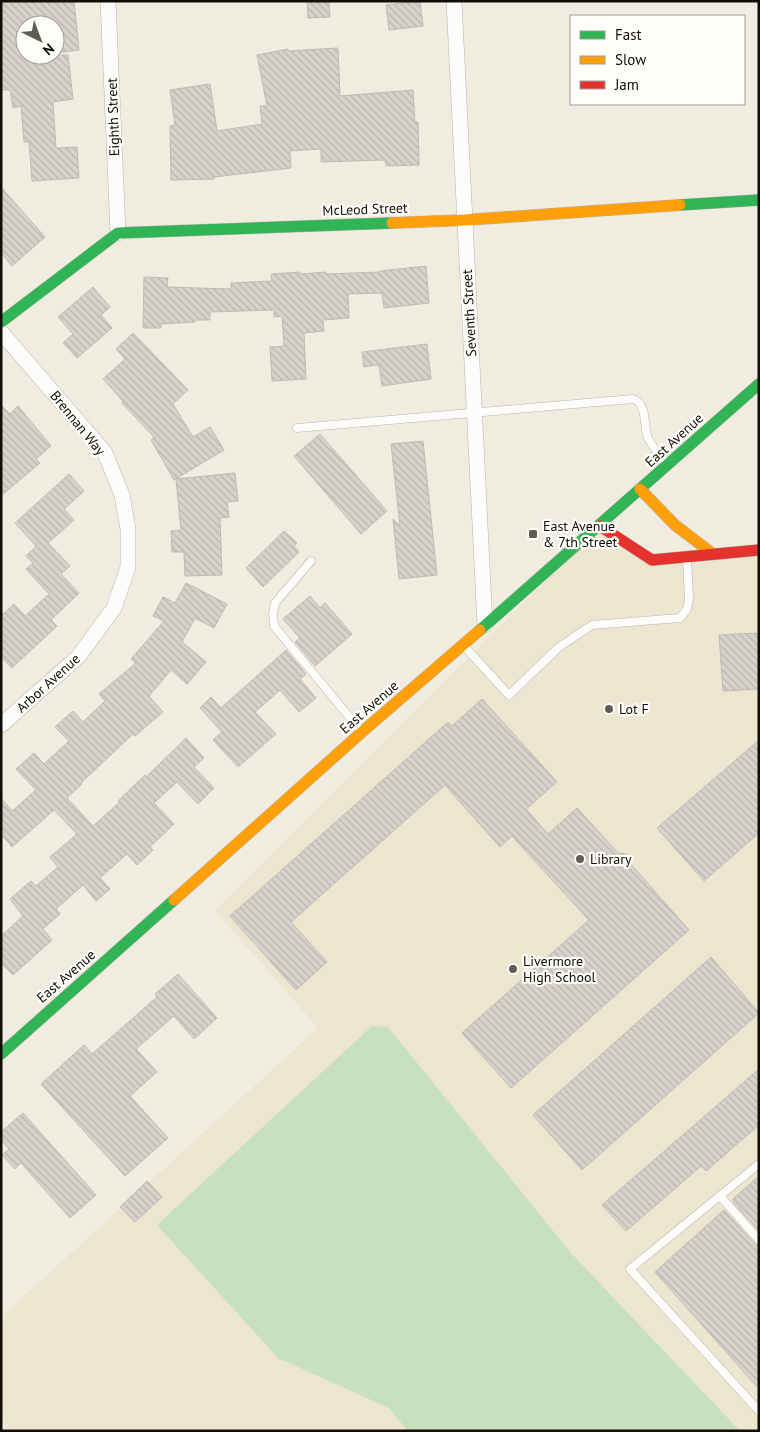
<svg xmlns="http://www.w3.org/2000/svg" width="760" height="1432" font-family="'PT Sans',sans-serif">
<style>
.built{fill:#ece5d0}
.pitch{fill:#c7e0bd}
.building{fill:url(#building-back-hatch);stroke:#c0bab2}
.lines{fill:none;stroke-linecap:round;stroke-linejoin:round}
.lane-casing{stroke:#b7b4ab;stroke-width:9}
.street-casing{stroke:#b7b4ab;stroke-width:16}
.fast-casing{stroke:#b7b4ab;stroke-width:12}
.slow-casing{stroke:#b7b4ab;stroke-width:12}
.jam-casing{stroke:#b7b4ab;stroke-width:12}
.lane{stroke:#fdfcfa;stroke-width:8}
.street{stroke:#fdfcfa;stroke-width:15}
.fast{stroke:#30b455;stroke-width:11}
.slow{stroke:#ff9f0a;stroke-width:11}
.jam{stroke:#e5322d;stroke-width:11}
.poi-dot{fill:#5f5c53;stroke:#fffdf9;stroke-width:2}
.labels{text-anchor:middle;stroke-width:4.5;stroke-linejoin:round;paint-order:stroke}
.street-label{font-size:14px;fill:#100e07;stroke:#fffdf9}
.poi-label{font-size:14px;fill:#100e07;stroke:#fffdf9;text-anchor:start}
</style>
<defs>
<pattern id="building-back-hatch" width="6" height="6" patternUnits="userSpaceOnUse" patternTransform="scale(1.25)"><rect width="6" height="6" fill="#d7d2cb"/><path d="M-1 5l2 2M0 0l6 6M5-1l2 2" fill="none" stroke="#b8b3ad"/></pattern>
</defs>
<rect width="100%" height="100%" fill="#f1ece0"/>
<polygon class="built" points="600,526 652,560 759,554 759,1431 12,1431 1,1419 1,1317 318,1028 215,911"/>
<polygon class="pitch" points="372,1026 388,1027 570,1252 740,1431 408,1431 389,1408 278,1358 157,1225"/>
<g class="building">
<polygon points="1,1 74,1 79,50 55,53 55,25 25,25 25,55 68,55 73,99 53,102 56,148 77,147 79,178 32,181 29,142 24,142 21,106 13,108 10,90 1,90"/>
<polygon points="307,1 329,1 330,17 308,18"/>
<polygon points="420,1 423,26 389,30 386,5"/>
<polygon points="338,48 340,96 413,90 415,122 418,122 419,165 386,166 385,160 321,162 321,149 290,151 291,168 214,177 214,179 171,180 170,126 175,125 170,90 210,84 217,131 262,124 260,106 267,106 257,55 288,49 288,51"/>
<polygon points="1,187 45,237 12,266 1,253"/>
<polygon points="426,266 429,303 384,308 382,293 348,294 349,318 323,320 324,331 304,333 306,379 272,381 270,347 284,346 282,316 274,317 274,310 210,312 210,320 195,320 195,322 161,324 161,328 143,328 144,277 168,278 167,287 231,289 231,283 272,281 271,274 300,272 300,274 326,272 326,274 380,272 380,271"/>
<polygon points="93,287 110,307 101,315 112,328 77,358 63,343 73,334 58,317"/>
<polygon points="133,333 188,390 173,404 193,437 210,427 224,450 174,480 151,440 154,437 122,403 123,401 103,379 125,359 116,349"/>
<polygon points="427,344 431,379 382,386 379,365 364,367 362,352"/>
<polygon points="1,405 10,414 18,406 51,446 36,459 40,463 1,496"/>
<polygon points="320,434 387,511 361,534 294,456"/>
<polygon points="423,441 437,575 399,579 393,519 400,526 391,444"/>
<polygon points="235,473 238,501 227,502 229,517 220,518 222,575 185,576 184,552 172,552 171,531 181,530 176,479"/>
<polygon points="69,474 84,491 64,509 74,520 48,543 70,566 61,574 79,593 51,620 57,626 12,668 1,657 1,616 14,604 25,616 49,594 26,569 33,563 26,556 36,546 15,523"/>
<polygon points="284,531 297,543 294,546 299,552 263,587 246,568"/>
<polygon points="186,583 227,604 214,628 195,618 182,642 206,662 187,684 171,670 149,696 163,712 135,736 133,734 81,783 82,784 67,798 93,826 120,802 118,801 145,775 146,777 186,738 204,758 194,767 214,788 198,804 177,782 154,803 174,824 150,847 153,850 137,865 127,854 100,878 110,889 96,901 83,885 56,909 60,914 43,929 52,940 13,975 1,963 1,936 23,916 10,899 31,881 36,886 58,867 50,857 77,834 54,810 12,847 1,834 1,798 12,811 36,790 16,769 34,753 44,764 69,741 55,727 73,711 83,722 105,701 99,694 136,663 131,659 164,621 153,616 163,597 175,603"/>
<polygon points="310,596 320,608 325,603 352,634 315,666 295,642 300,638 283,619"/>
<polygon points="759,633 759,689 723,691 719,635"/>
<polygon points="286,650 306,674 300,679 316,698 299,712 280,690 255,712 276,734 238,767 213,740 222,732 200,708 211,697 221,708"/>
<polygon points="482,699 557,782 526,809 548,834 577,808 618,853 627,854 627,860 689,930 511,1088 462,1033 589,920 512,836 500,847 445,785 291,922 327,962 296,990 230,916 448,722 452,726"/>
<polygon points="759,740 759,833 704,881 657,828"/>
<polygon points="711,957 759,1013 582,1170 533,1115"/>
<polygon points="178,974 217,1018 194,1039 174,1016 136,1049 157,1072 130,1096 168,1138 125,1176 41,1084 84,1045 92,1054 157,997 155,994"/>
<polygon points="759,1069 759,1125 706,1171 701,1166 626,1231 602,1205"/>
<polygon points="23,1113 96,1195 70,1218 21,1163 15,1169 2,1155 9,1149 1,1140 1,1132"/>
<polygon points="759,1176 759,1231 733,1202 734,1201 733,1199"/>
<polygon points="147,1181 162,1197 135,1222 120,1207"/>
<polygon points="724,1210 755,1244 759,1245 759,1389 655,1272"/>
</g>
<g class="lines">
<g class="lane-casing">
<g id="lane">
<path d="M297,428L633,399C648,404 643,426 648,438C652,447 661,455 666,464"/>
<polyline points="311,561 275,603 273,613 274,626 361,731"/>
<polyline points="464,646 509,695 559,647 592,625 680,618 687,609 689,599 687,559"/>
<polyline points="759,1164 630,1269 759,1411"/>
<polyline points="720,1196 759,1240"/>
</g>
</g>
<g class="street-casing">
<g id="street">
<polyline points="108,1 118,233"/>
<polyline points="454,1 485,625"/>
<polyline points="1,332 105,453 122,495 128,529 128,567 114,608 78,657 1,725"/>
</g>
</g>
<g class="fast-casing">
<g id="fast">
<polyline points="680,205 759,200"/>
<polyline points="1,322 118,233 392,223"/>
<polyline points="480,630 759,384"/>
<polyline points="1,1054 174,900"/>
</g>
</g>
<g class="slow-casing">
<g id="slow">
<polyline points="392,223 465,220 680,205"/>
<polyline points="640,489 675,525 713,554"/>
<polyline points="174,900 362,732 480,630"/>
</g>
</g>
<g class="jam-casing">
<polyline id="jam" points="600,526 652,560 759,550"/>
</g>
<use href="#lane" class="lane"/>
<use href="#street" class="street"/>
<use href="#fast" class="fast"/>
<use href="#slow" class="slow"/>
<use href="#jam" class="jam"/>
</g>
<g class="poi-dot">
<rect x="528" y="529" width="10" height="10" rx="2.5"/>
<circle cx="609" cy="709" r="5"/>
<circle cx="580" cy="859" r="5"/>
<circle cx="513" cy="969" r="5"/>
</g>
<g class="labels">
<g class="street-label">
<text transform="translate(113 117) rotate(-92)" y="5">Eighth Street</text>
<text transform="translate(365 209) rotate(-2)" y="5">McLeod Street</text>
<text transform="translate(469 313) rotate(-93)" y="5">Seventh Street</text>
<text transform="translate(78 423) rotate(51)" y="5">Brennan Way</text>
<text transform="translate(674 440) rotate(-42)" y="5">East Avenue</text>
<text transform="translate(48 683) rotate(-42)" y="5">Arbor Avenue</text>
<text transform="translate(369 707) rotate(-41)" y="5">East Avenue</text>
<text transform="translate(66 976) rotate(-41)" y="5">East Avenue</text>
</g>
<g class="poi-label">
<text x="543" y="531">East Avenue<tspan x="543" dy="16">&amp; 7th Street</tspan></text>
<text x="619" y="714">Lot F</text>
<text x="590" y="864">Library</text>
<text x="523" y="966">Livermore<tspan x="523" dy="16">High School</tspan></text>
</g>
</g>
<rect width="760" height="1432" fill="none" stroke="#100e07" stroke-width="5"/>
<rect x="570" y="15" width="175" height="90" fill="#fffdf9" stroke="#9f9d98"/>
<rect x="580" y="31" width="25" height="8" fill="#30b455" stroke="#9f9d98"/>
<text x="615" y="40" font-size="15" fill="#100e07">Fast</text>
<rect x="580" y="56" width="25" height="8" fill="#ff9f0a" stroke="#9f9d98"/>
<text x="615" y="65" font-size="15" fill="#100e07">Slow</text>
<rect x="580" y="81" width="25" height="8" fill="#e5322d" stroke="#9f9d98"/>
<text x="615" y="90" font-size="15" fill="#100e07">Jam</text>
<g transform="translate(40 40) rotate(138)"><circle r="24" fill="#fffdf9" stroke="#9f9d98"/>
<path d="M0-4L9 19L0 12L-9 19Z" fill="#5f5c53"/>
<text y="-8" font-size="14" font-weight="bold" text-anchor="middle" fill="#100e07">N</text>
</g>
</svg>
